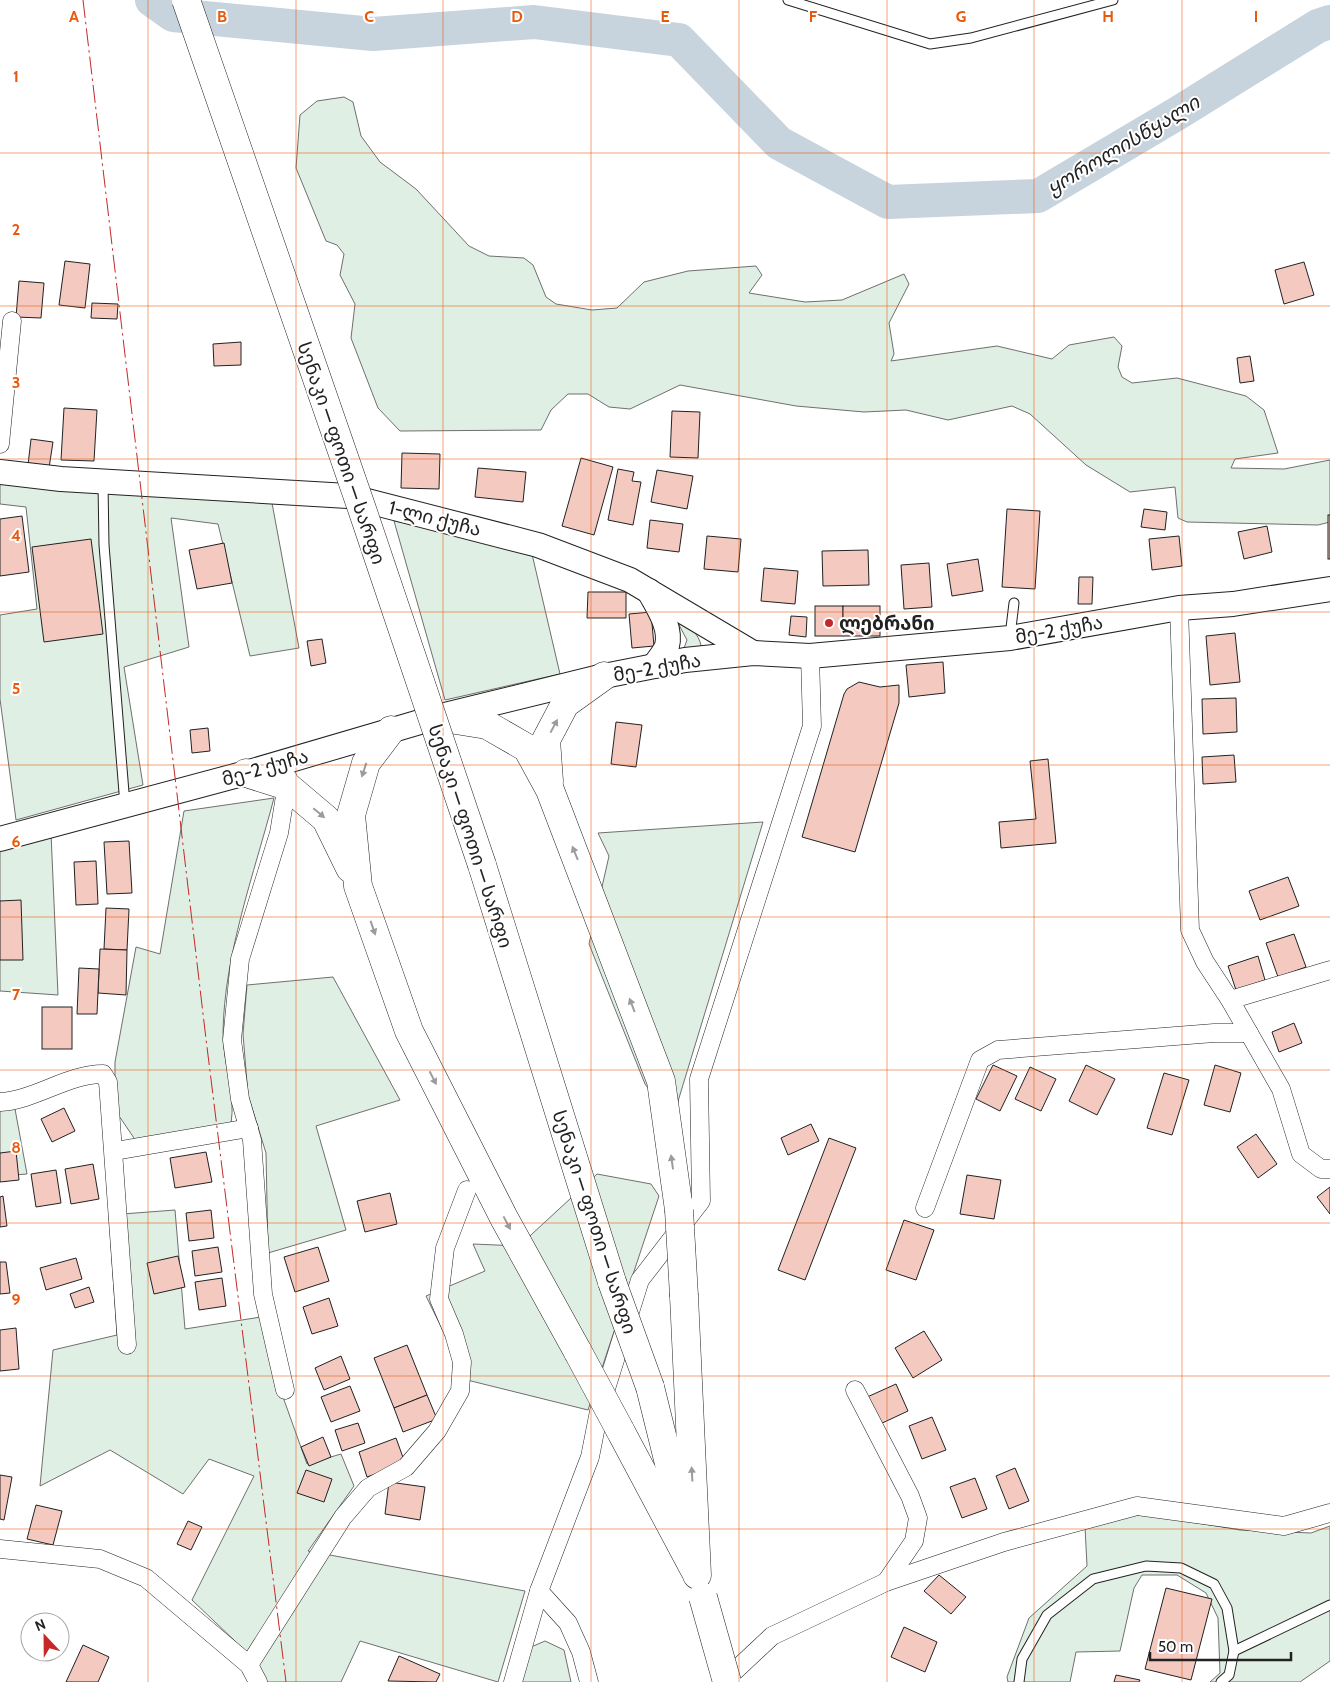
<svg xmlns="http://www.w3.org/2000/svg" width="1330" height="1682" font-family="Cabin,'Noto Sans Georgian',sans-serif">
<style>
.green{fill:#e0efe3;stroke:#6f6f6f}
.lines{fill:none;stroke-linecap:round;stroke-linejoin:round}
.river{stroke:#c7d3dd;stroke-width:34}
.building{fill:#f3c9c0;stroke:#222}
.lane-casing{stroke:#222;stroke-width:11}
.street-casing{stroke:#222;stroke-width:19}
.secondary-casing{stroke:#222;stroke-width:26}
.highway-casing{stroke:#222;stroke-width:29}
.lane{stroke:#fff;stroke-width:9}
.street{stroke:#fff;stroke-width:18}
.secondary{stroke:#fff;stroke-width:24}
.highway{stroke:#fff;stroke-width:28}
.highway-bridge-casing{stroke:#222;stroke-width:29;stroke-linecap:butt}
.highway-bridge{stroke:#fff;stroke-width:28}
.power{stroke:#c62828;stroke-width:1;stroke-dasharray:18 4 2.5 4;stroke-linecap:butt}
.oneway{fill:#9c9c9c}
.grid{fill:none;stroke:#e8590c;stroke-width:1;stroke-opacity:0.55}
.poi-dot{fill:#c62828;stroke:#fff;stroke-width:2}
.labels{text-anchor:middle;stroke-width:4;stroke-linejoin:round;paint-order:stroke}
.street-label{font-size:19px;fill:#222;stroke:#fff}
.poi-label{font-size:19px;font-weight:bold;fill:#222;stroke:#fff;text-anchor:start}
.water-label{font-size:20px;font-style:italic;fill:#222;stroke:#fff}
.grid-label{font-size:16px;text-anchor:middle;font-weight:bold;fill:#e8590c;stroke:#fff;stroke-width:4;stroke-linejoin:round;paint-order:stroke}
</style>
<rect width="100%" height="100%" fill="#fff"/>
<g class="green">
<polygon points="344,97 353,102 361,136 380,162 416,189 469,246 489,256 524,258 533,265 546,297 556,304 592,310 617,308 644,282 688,271 756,266 762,275 749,293 805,302 842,300 904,274 909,284 889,323 894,354 891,361 997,346 1052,359 1069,345 1114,337 1122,346 1118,367 1122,377 1132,383 1177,378 1246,396 1264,410 1278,453 1235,459 1231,468 1284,469 1330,460 1330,522 1318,525 1187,522 1178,518 1175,487 1130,492 1086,465 1030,414 1012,406 948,420 906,410 864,412 796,406 680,385 630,409 609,407 588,394 568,394 551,410 541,430 400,431 378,408 351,338 355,304 340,275 344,254 337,245 326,241 296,168 300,115 317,101"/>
<polygon points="0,482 61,489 272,503 299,648 250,656 218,524 171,518 189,647 124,667 143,785 16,820 0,699 0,615 37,609 26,507 0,504"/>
<polygon points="394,521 439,529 532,554 560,674 445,700"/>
<path d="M684,622C692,629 698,634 701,645L696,651H683L687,640L679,625Z"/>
<path d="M274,798C254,874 224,955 223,1033C223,1064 236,1093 231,1124L136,1141L115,1110V1062L136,947L160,954L184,811Z"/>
<polygon points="763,822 672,1121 645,1084 589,944 609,856 598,833"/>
<polygon points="51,833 58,995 0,991 0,851"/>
<polygon points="333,977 400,1100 316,1126 346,1230 268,1253 266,1153 248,1095 243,1034 247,985"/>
<polygon points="0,1109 15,1109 27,1174 0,1176"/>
<polygon points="597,1174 651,1184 659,1196 588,1410 467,1380 426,1296 485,1271 473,1244 519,1246"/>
<polygon points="175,1210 185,1329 261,1317 274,1372 307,1464 341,1454 354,1486 308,1551 525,1591 498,1682 360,1641 341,1682 266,1682 258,1663 192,1600 254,1476 209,1459 183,1494 110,1450 40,1486 53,1350 117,1335 109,1215"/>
<polygon points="1138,1513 1240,1530 1311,1533 1330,1526 1330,1661 1300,1682 1210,1682 1220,1673 1218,1618 1206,1593 1177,1575 1142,1575 1134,1588 1120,1651 1076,1652 1070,1682 1008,1682 1007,1677 1029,1618 1087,1566 1085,1527"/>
<polygon points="545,1641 564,1650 571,1682 520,1682 531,1647"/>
</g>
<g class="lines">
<polyline class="river" points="152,0 173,15 373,34 534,22 679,40 779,143 888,202 1038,196 1178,113 1318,26 1330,22"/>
</g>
<g class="building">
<polygon points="65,261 90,264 85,308 59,305"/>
<polygon points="1304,262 1314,295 1284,304 1275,270"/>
<polygon points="19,281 44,283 41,318 16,317"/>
<polygon points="92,303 118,304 117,319 91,318"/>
<polygon points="241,342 241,365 214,366 213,344"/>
<polygon points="1250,356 1254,381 1240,383 1237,358"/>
<polygon points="64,408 97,410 94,461 61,460"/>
<polygon points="672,411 700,412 698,458 670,457"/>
<polygon points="31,439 53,442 49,468 28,465"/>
<polygon points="402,453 440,454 439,489 401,488"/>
<polygon points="581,458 613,467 594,535 562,526"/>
<polygon points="478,468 526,472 523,502 475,497"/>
<polygon points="618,469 634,472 632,481 641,482 633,525 608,520"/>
<polygon points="657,470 693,476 687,509 651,502"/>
<polygon points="1007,509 1040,511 1035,589 1002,587"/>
<polygon points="1144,509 1167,512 1165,530 1141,527"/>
<rect x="1328" y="515" width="2" height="44"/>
<polygon points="22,516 29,572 0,576 0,519"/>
<polygon points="650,520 683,524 679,552 647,548"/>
<polygon points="1267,526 1272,552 1244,559 1238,532"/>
<polygon points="707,536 741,539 738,572 704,569"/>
<polygon points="1179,536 1182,566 1152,570 1149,539"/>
<polygon points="91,539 103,634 44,642 32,547"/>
<polygon points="224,543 232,583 197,589 189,550"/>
<polygon points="868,550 869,585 823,586 822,551"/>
<polygon points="978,559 983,591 952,596 947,564"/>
<polygon points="929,563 932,607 904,609 901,565"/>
<polygon points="764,568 798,571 795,604 761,601"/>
<polygon points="1079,577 1093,577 1092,604 1078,604"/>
<polygon points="588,592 626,592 626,618 587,618"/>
<rect x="815" y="606" width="28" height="30"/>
<rect x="843" y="606" width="37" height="30"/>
<polygon points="651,612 654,646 632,648 629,614"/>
<polygon points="791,616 807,617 806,637 789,635"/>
<polygon points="1235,633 1240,682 1210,685 1206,636"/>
<polygon points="322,639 326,663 311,666 307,641"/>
<polygon points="943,662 945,693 909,697 906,665"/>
<polygon points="859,682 880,687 899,685 899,703 855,852 802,837 844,694 847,689"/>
<polygon points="1236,698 1237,732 1203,734 1202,699"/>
<polygon points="616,722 642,725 636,767 611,764"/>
<polygon points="208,728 210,751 192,753 190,730"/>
<polygon points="1234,755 1236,782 1203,784 1202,757"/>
<polygon points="1048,759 1056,843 1001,848 999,822 1036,819 1030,761"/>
<polygon points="129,841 132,893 107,894 104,842"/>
<polygon points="96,861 98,904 76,905 74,862"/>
<polygon points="1288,877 1299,906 1260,920 1249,891"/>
<polygon points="21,900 23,960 0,960 0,901"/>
<polygon points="106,908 129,909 127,950 104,949"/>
<polygon points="1294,934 1306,967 1278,977 1266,943"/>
<polygon points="100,949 127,950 126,995 98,993"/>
<polygon points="1258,956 1265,980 1236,990 1228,966"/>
<polygon points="79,968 99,969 97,1014 77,1014"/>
<rect x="42" y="1007" width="30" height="42"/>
<polygon points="1294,1023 1302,1043 1279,1052 1272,1032"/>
<polygon points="993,1065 1017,1076 1000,1111 976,1099"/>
<polygon points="1086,1065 1115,1079 1097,1115 1069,1101"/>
<polygon points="1215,1065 1241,1073 1230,1112 1204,1105"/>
<polygon points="1030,1067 1056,1079 1041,1111 1015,1099"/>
<polygon points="1164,1073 1189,1080 1172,1135 1147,1128"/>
<polygon points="64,1108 75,1131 52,1142 41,1119"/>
<polygon points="811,1124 819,1141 788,1155 781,1138"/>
<polygon points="1256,1134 1277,1164 1258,1178 1237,1147"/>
<polygon points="829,1138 856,1148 805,1280 778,1270"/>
<polygon points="16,1151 19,1180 0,1182 0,1153"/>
<polygon points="206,1152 212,1182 175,1188 170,1158"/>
<polygon points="93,1164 99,1199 71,1204 65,1169"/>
<polygon points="56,1170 61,1203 36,1207 31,1174"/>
<polygon points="967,1175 1001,1180 994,1219 960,1214"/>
<polygon points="1330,1187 1330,1214 1317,1197"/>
<polygon points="390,1193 397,1224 365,1232 357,1201"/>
<polygon points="3,1196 7,1226 0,1227 0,1197"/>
<polygon points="211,1210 214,1238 189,1241 186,1213"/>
<polygon points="904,1220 934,1230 916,1280 886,1270"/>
<polygon points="218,1247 222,1272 195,1276 192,1251"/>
<polygon points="318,1247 329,1281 295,1292 284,1257"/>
<polygon points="178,1256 185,1287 154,1294 147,1263"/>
<polygon points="76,1258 82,1279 46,1290 40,1268"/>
<polygon points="0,1262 6,1262 10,1293 0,1294"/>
<polygon points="222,1278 226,1306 199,1310 195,1282"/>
<polygon points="89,1287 94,1302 75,1308 70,1294"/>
<polygon points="329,1298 338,1326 312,1334 303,1307"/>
<polygon points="16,1328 19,1369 0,1371 0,1330"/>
<polygon points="924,1331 942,1360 913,1378 895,1348"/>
<polygon points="407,1345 427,1395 394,1408 374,1358"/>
<polygon points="341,1356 350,1379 324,1390 315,1368"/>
<polygon points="896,1384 908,1411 878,1425 865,1398"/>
<polygon points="350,1386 360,1411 331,1422 321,1397"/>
<polygon points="427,1395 437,1419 403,1432 394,1408"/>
<polygon points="932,1417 946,1450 922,1459 909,1426"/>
<polygon points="358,1423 365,1443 342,1451 335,1430"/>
<polygon points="323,1437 331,1457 309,1466 301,1447"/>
<polygon points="396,1438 405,1463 367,1477 359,1452"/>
<polygon points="1015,1468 1029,1501 1009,1509 996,1476"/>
<polygon points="306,1470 332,1479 324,1502 297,1493"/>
<polygon points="0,1475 12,1477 4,1520 0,1519"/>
<polygon points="975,1478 987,1509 962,1518 950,1487"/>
<polygon points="389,1482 425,1487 420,1520 385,1514"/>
<polygon points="36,1505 62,1511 53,1545 27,1539"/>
<polygon points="188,1521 202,1527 191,1550 177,1544"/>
<polygon points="939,1575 966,1597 951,1614 924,1591"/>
<polygon points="1166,1588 1212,1599 1191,1680 1145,1669"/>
<polygon points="904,1627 937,1642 925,1672 891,1657"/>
<polygon points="83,1645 109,1657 98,1682 66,1682"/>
<polygon points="399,1656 440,1674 436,1682 388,1681"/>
<polygon points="1116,1675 1140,1680 1139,1682 1114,1682"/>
</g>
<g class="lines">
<g class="lane-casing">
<g id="lane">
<polyline points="788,0 930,44 971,38 1113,0"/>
<polyline points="103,484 104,545 125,805"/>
<polyline points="1010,636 1014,603"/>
<polyline points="1234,1651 1330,1605"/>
<polyline points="1019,1682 1022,1659 1047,1615 1093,1579 1146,1566 1181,1568 1214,1584 1227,1608 1234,1651 1229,1675 1221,1682"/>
</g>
</g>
<g class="street-casing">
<g id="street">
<polyline points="0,444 12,321"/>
<polyline points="1179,608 1190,930 1205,962 1230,1000 1281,1089 1301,1154 1321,1169 1330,1169"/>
<polyline points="1230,1000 1330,970"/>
<path d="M0,1102C36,1100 67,1074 103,1074L108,1082L127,1345"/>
<polyline points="115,1151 249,1128"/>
<polyline points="925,1208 980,1060 998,1050 1214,1033 1249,1033"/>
<polyline points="285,1390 263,1294 252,1140 240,1099 232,1040 240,959 279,833 288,778"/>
<polyline points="855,1390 910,1496 918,1518 914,1541 886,1582"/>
<polyline points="0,1549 100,1559 146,1578 249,1665 258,1682"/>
<polyline points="539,1591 568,1623 581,1652 589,1682"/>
<polyline points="249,1665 343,1517 368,1488 406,1467 437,1431 460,1391 462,1362 454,1334 439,1299 445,1248 467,1190"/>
<polyline points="513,1682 539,1591 590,1457 599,1411 640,1280 701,1201 699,1079 812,726 810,656"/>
<polyline points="723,1682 772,1636 886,1582 1004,1542 1137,1506 1284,1526 1330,1513"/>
</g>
</g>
<g class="secondary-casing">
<g id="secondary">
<polyline points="0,472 61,479 348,496 538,545 630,580 753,653"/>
<path d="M649,591C657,606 672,627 667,646C665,652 658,660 654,666"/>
<polyline points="0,839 246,773 437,717 604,676 685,660 753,653 810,656 1010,638 1179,608 1233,604 1330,589"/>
</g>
</g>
<g class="highway-casing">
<g id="highway">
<polyline points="437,717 487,725 527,748 550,790 661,1081 679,1210"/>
<polyline points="391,730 366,763 351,815 358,886 409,1031 504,1218 578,1352"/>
<polyline points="246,773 287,786 326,819 350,868"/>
<polyline points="549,781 546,740 565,704 604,676"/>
<polyline points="482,865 612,1282"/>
<polyline points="684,1296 697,1575"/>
<polyline points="650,1387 682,1516"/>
<polyline points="620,1430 694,1569"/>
</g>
</g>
<use href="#lane" class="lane"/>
<use href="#street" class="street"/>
<use href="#secondary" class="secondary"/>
<use href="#highway" class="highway"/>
<g class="highway-bridge-casing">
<g id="highway-bridge">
<polyline points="186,0 362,509 482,865"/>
<polyline points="679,1210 684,1296"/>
<polyline points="612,1282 650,1387"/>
<polyline points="578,1352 620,1430"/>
<polyline points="703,1597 727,1682"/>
</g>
</g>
<use href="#highway-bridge" class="highway-bridge"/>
<polyline class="power" points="83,0 206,1039 286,1682"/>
</g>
<defs><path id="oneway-solid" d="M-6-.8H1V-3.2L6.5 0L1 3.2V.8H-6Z" transform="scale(1.25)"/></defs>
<g class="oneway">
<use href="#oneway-solid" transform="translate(554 726) rotate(-62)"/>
<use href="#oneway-solid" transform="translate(364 770) rotate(108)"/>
<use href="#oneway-solid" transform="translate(319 813) rotate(40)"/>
<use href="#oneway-solid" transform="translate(575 853) rotate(-112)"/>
<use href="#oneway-solid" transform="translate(373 928) rotate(71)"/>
<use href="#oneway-solid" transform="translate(632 1005) rotate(-111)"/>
<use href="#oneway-solid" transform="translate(433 1078) rotate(63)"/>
<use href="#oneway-solid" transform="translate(672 1162) rotate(-98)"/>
<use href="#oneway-solid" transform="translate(507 1223) rotate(62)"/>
<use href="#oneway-solid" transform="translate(692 1474) rotate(-93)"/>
</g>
<path class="grid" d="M148,0V1682M296,0V1682M443,0V1682M591,0V1682M739,0V1682M887,0V1682M1034,0V1682M1182,0V1682M0,153H1330M0,306H1330M0,459H1330M0,612H1330M0,765H1330M0,917H1330M0,1070H1330M0,1223H1330M0,1376H1330M0,1529H1330"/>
<circle class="poi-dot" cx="829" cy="623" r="5"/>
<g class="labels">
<g class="street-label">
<text transform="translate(342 453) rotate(71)" y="7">სენაკი — ფოთი — სარფი</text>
<text transform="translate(435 518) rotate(14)" y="7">1-ლი ქუჩა</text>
<text transform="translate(1059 629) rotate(-10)" y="7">მე-2 ქუჩა</text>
<text transform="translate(657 667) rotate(-10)" y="7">მე-2 ქუჩა</text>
<text transform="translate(265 767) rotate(-16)" y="7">მე-2 ქუჩა</text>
<text transform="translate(471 836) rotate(72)" y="7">სენაკი — ფოთი — სარფი</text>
<text transform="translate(595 1222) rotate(72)" y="7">სენაკი — ფოთი — სარფი</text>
</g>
<g class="poi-label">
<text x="839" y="630">ლებრანი</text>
</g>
<g class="water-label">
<text transform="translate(1123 145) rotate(-31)" y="7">ყოროლისწყალი</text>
</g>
</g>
<g class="grid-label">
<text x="74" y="22">A</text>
<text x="222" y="22">B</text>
<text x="369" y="22">C</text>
<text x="517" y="22">D</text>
<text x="665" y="22">E</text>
<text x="813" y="22">F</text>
<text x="961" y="22">G</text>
<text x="1108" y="22">H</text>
<text x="1256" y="22">I</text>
<text x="16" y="82">1</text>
<text x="16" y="235">2</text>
<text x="16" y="388">3</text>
<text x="16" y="541">4</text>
<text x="16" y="694">5</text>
<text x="16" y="847">6</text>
<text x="16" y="1000">7</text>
<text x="16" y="1153">8</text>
<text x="16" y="1305">9</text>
</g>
<g transform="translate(45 1637) rotate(338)"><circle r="24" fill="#ffffff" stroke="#a7a7a7"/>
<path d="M0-4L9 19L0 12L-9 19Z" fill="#c62828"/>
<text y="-8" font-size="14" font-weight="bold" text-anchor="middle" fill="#222222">N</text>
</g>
<path d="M1150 1652v8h141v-8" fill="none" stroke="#222222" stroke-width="2.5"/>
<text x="1158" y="1652" font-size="15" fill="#222222" stroke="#ffffff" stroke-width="4" paint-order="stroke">50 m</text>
</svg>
